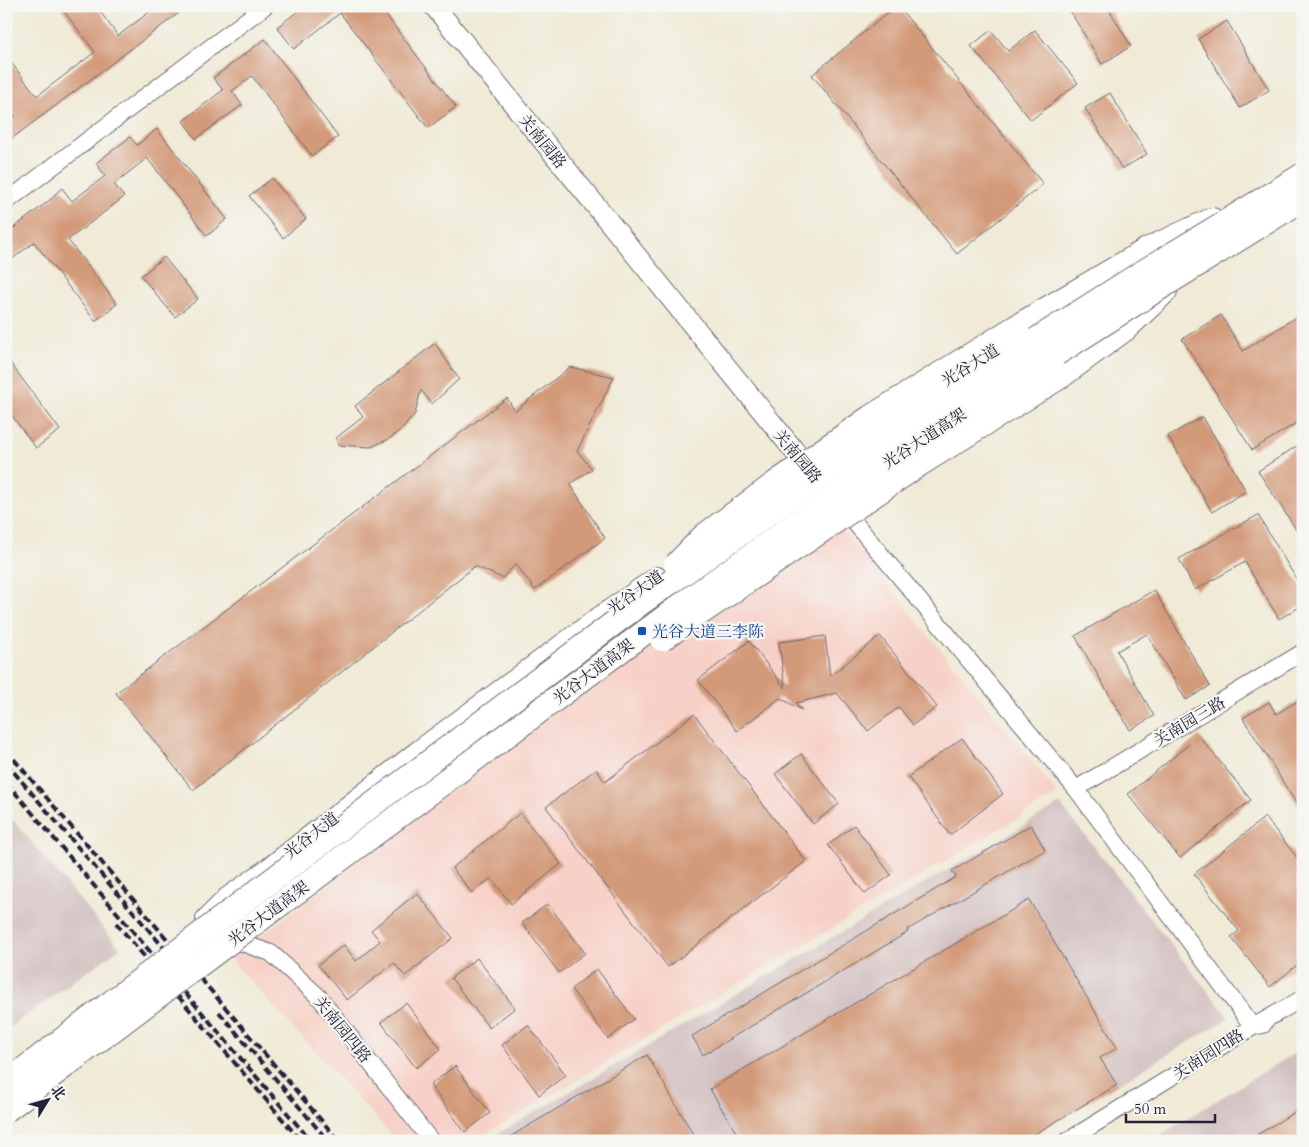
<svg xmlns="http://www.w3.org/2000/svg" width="1309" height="1147" font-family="Cardo,'Noto Serif SC',serif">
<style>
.built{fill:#f7d1c8}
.industrial{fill:#d2bfc0}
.building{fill:#d39a79}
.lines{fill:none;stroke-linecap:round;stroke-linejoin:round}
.minor-casing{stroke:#6a6871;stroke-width:18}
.major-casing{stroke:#6a6871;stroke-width:22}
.highway-casing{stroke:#6a6871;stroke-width:26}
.minor{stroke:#fff;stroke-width:16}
.major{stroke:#fff;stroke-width:20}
.highway{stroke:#fff;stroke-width:24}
.rail{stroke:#22223b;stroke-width:4;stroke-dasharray:8 4;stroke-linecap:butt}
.highway-bridge-casing{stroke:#6a6871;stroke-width:26;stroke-linecap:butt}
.highway-bridge{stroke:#fff;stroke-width:24}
.transit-dot{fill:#1a4fb4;stroke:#f6f6f2;stroke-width:2}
.labels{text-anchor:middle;stroke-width:4.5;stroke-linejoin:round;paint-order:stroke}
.street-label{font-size:16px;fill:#22223b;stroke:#f6f6f2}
.transit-label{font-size:16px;fill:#164399;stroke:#f6f6f2;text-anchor:start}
</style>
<rect width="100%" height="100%" fill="#f6f6f2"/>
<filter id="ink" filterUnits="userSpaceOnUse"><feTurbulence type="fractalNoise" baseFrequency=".02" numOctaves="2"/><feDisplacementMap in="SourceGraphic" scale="10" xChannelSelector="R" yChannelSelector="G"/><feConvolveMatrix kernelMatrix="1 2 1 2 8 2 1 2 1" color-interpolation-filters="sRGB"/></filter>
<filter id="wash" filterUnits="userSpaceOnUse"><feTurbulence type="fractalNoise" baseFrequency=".0096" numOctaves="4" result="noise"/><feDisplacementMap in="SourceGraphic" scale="20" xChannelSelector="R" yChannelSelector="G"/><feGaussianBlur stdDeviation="1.12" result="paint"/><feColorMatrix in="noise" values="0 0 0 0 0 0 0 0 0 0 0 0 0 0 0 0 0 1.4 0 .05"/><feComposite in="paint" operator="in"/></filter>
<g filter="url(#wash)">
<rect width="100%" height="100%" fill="#f0ead6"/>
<polygon class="built" points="825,508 1058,794 474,1141 397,1141 230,959"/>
<g class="industrial">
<polygon points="1060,804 1229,1018 1023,1141 486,1141"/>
<polygon points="6,812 120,948 6,1030"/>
<polygon points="1303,1048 1303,1141 1150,1141"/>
</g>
<g id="blocks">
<g class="building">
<polygon points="60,6 96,6 118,36 157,6 188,6 6,143 6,123 16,116 6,103 6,56 37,96 95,52"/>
<polygon points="305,6 379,6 456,107 428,128 340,13 294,49 277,27"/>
<polygon points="896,6 898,6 1043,184 957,254 812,75"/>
<polygon points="1067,6 1107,6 1131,46 1102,64"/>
<polygon points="1227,21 1269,90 1240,108 1198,39"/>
<polygon points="991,30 1008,51 1035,30 1078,83 1031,120 971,46"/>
<polygon points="265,39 338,137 312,156 252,76 232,91 242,105 196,139 183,121 223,90 213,78"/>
<polygon points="1110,93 1147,154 1122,169 1085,108"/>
<polygon points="157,129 227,219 207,236 147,158 114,184 124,197 68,240 117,304 95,321 34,242 6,264 6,234 55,196 54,195 62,188 72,201 105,176 96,163 130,137 137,145"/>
<polygon points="272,178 306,219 283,238 249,196"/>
<polygon points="164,257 198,299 175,317 141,276"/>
<polygon points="1221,315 1243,351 1296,317 1303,328 1303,419 1252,450 1182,339"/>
<polygon points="435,343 459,379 432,404 421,390 415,414 404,427 389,439 371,447 338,445 336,438 363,417 355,406"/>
<polygon points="6,357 60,430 36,448 6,408"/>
<polygon points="570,367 614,377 577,451 592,469 570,484 605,538 535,590 516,564 502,578 475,566 193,790 116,693 507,398 515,411"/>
<polygon points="1203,417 1246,491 1212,512 1168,436"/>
<polygon points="1303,442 1303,527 1297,531 1258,471"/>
<polygon points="1258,515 1303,590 1303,605 1279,619 1245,562 1195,590 1179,559"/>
<polygon points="1154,590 1210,686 1186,700 1147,634 1117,651 1154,716 1130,730 1075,636"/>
<polygon points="825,636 830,676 880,636 937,707 913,725 899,707 868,731 837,693 796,703 802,710 780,698 737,731 698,680 749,641 785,688 779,642"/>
<polygon points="1303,698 1303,814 1243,718 1269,702 1276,714"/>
<polygon points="694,714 806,861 668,967 546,807 596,769 605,782"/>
<polygon points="1199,736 1251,800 1180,858 1128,794"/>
<polygon points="962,738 1003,794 950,835 908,777"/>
<polygon points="801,754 839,804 813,824 775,774"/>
<polygon points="520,813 561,864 511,904 491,878 472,893 452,868"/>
<polygon points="1265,817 1303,865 1303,960 1270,987 1231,937 1239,931 1194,874"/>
<polygon points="854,825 891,875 865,894 828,845"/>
<polygon points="1031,825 1045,850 907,930 908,932 703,1055 692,1036 956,877 952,871"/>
<polygon points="417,893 453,938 405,976 394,963 347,1000 318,965 344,945 356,961 380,941 371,930"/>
<polygon points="1029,900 1117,1048 1100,1058 1117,1085 1023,1141 741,1141 710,1089"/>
<polygon points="548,904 585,953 559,973 522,923"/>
<polygon points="477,958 515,1008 489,1028 451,978"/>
<polygon points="597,969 634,1019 608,1039 571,989"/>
<polygon points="406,1003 441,1049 416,1068 381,1022"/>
<polygon points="528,1025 566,1075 539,1095 502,1045"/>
<polygon points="647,1055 697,1141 503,1141"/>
<polygon points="455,1066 490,1113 465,1132 430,1085"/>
<polygon points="1303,1107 1303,1141 1247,1141"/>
</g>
</g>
</g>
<g filter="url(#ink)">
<use href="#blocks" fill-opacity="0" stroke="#6a6871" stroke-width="1"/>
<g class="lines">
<g class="minor-casing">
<g id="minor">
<polyline points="6,202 265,6"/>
<polyline points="840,505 1076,789 1253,1027 1303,998"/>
<polyline points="1076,789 1303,652"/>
<polyline points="236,941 271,953 319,997 431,1141"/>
<polyline points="1067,1141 1253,1027 1263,1025"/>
</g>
</g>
<g class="major-casing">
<g id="major">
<polyline points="434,6 814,475"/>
<polyline points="206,919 227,898 269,868 418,751 595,620 657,577"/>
</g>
</g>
<g class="highway-casing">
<g id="highway">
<polyline points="1018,326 1147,250 1212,220"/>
<polyline points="1061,376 1126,328 1165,291"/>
</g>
</g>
<use href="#minor" class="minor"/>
<use href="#major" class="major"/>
<use href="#highway" class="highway"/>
<g class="rail">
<polyline points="6,750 339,1141"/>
<polyline points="6,763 188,976"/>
<polyline points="6,782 311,1141"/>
<polyline points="116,923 301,1141"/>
<polyline points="219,1012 328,1141"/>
</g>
<g class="highway-bridge-casing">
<g id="highway-bridge">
<polyline points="676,565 704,536 776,483 871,417 1018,326"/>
<polyline points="662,639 918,465 1061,376"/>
<polyline points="6,1083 227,914 642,602 834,468 1140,274 1303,175"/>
<polyline points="6,1110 216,952 684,603 846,488 1153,292 1303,199"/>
</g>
</g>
<use href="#highway-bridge" class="highway-bridge"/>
</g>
</g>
<rect class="transit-dot" x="637" y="626" width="10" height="10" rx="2.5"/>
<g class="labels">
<g class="street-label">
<text transform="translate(543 141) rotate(51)" y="6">关南园路</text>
<text transform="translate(970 365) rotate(-32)" y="6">光谷大道</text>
<text transform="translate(924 438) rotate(-33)" y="6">光谷大道高架</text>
<text transform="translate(798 456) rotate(50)" y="6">关南园路</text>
<text transform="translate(635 592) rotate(-35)" y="6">光谷大道</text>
<text transform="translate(593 671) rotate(-37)" y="6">光谷大道高架</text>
<text transform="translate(1189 721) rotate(-31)" y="6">关南园三路</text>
<text transform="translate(311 835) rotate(-38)" y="6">光谷大道</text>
<text transform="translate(268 913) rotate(-37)" y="6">光谷大道高架</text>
<text transform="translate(343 1029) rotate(51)" y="6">关南园四路</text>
<text transform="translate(1208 1054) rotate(-32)" y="6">关南园四路</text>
</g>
<g class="transit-label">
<text x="652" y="637">光谷大道三李陈</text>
</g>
</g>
<rect width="1309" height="1147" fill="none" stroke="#f6f6f2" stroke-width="25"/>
<g transform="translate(48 1100) rotate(53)" stroke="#f6f6f2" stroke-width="4" paint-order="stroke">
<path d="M0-4L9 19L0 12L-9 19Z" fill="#22223b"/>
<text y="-8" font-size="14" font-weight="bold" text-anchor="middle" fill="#22223b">北</text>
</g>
<path d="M1126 1114v8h89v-8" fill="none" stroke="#22223b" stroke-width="2.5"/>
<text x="1134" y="1114" font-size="15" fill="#22223b" stroke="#f6f6f2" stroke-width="4" paint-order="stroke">50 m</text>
</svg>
